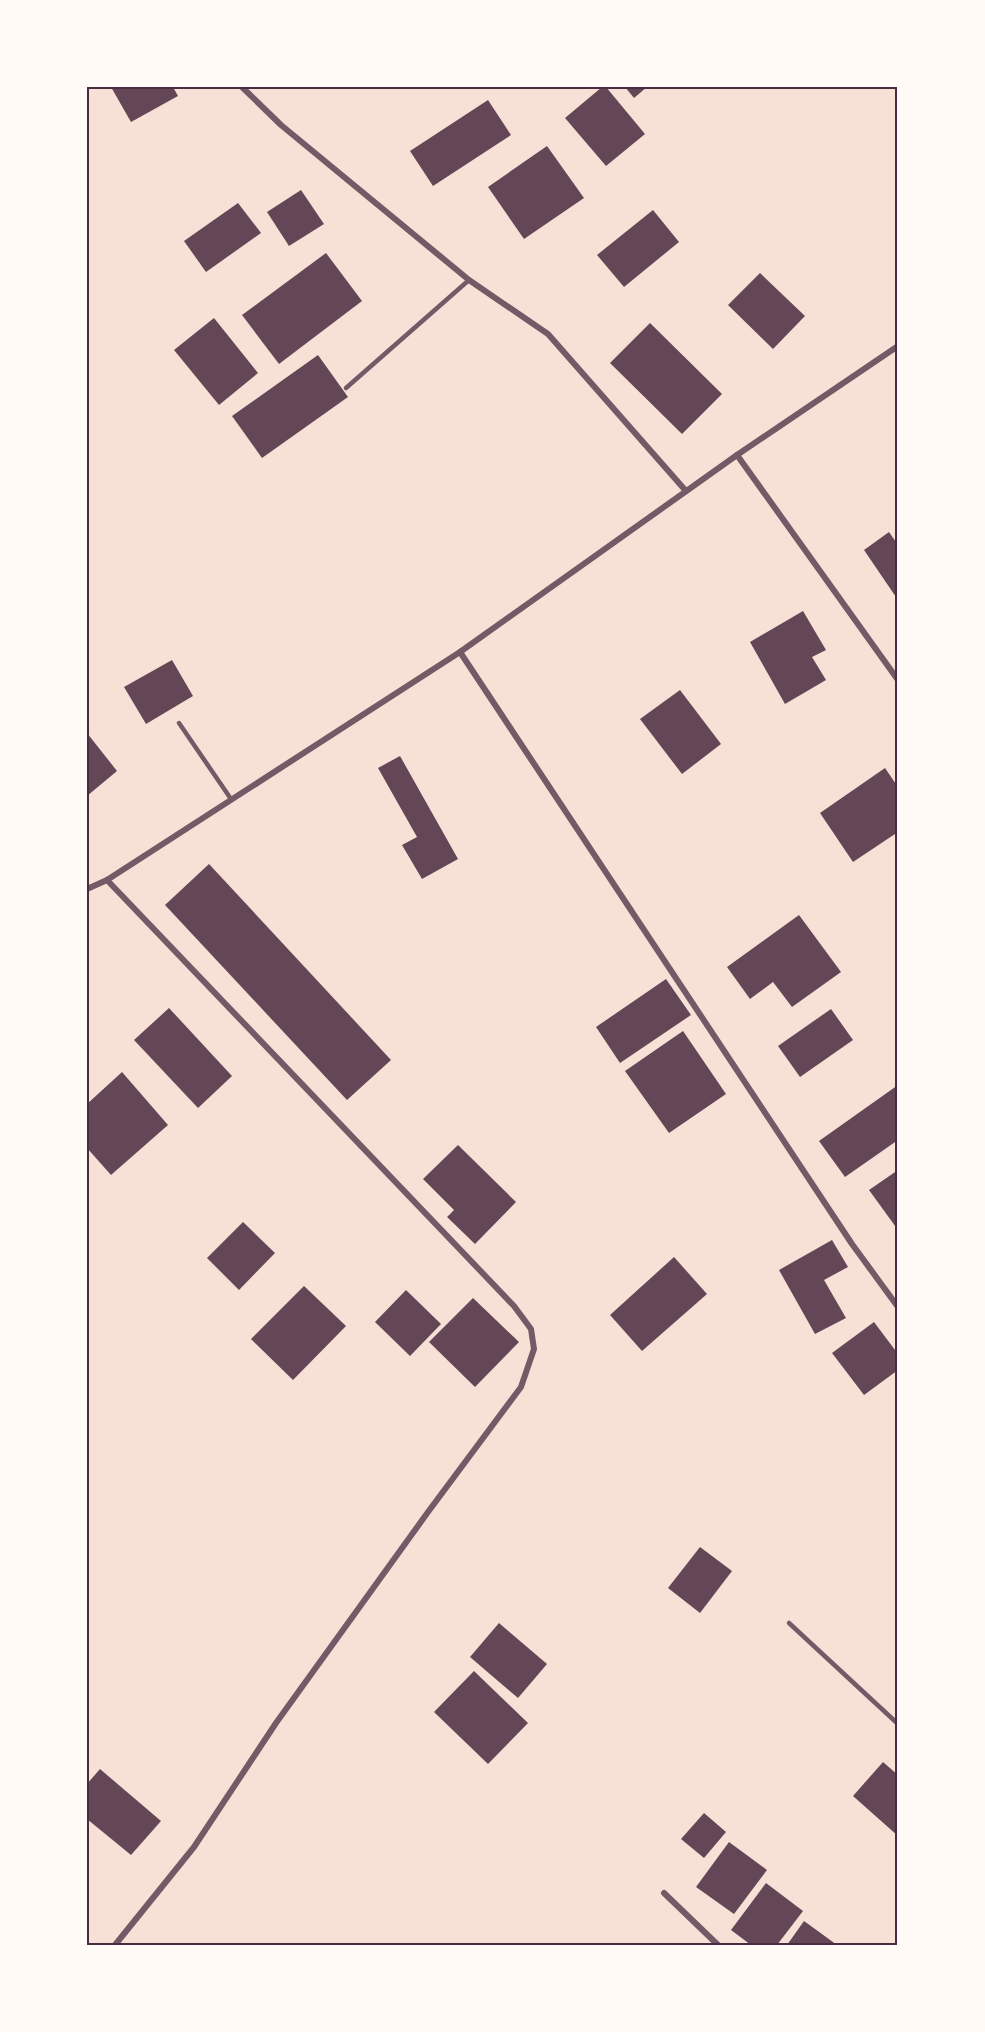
<svg xmlns="http://www.w3.org/2000/svg" width="985" height="2032" font-family="'Archivo Narrow',sans-serif">
<style>
.building{fill:#644757}
.lines{fill:none;stroke-linecap:round;stroke-linejoin:round}
.service{stroke:#755966;stroke-width:4.5}
.minor{stroke:#755966;stroke-width:6}
.neatline{fill:none;stroke:#4a2c40;stroke-width:2}
</style>
<rect width="100%" height="100%" fill="#f7e1d7"/>
<g class="building">
<polygon points="111,87 173,87 178,96 131,122"/>
<polygon points="602,87 606,87 645,134 606,166 565,118"/>
<polygon points="625,87 647,87 634,98"/>
<polygon points="488,100 511,135 433,186 410,151"/>
<polygon points="547,146 584,198 524,239 488,187"/>
<polygon points="301,190 324,224 289,246 267,212"/>
<polygon points="238,203 261,233 206,272 184,241"/>
<polygon points="653,210 679,242 624,287 597,255"/>
<polygon points="326,253 362,301 279,364 242,315"/>
<polygon points="760,273 805,316 773,349 728,305"/>
<polygon points="214,318 258,373 219,405 174,350"/>
<polygon points="650,323 722,394 682,434 610,363"/>
<polygon points="318,355 348,397 262,458 232,416"/>
<polygon points="889,532 898,545 898,600 864,550"/>
<polygon points="803,611 826,650 812,657 826,680 785,704 750,642"/>
<polygon points="172,660 193,696 146,724 124,687"/>
<polygon points="680,690 721,744 682,774 640,719"/>
<polygon points="87,733 117,771 87,796"/>
<polygon points="400,756 458,859 422,879 402,845 417,837 378,768"/>
<polygon points="885,768 898,787 898,832 853,862 820,813"/>
<polygon points="209,864 391,1060 347,1100 165,905"/>
<polygon points="799,915 841,972 792,1007 773,982 750,999 727,967"/>
<polygon points="666,979 691,1015 620,1063 596,1027"/>
<polygon points="169,1008 232,1076 198,1108 134,1040"/>
<polygon points="831,1009 853,1040 800,1077 778,1046"/>
<polygon points="683,1031 726,1094 669,1133 625,1071"/>
<polygon points="122,1072 168,1125 111,1175 87,1148 87,1104"/>
<polygon points="898,1085 898,1140 845,1177 819,1141"/>
<polygon points="458,1145 516,1202 475,1244 447,1217 454,1210 423,1179"/>
<polygon points="898,1170 898,1230 869,1190"/>
<polygon points="243,1222 275,1253 239,1290 207,1258"/>
<polygon points="832,1240 848,1267 824,1280 846,1318 815,1334 779,1270"/>
<polygon points="674,1257 707,1294 642,1351 610,1315"/>
<polygon points="304,1286 346,1326 293,1380 251,1339"/>
<polygon points="406,1290 441,1324 410,1356 375,1322"/>
<polygon points="473,1298 519,1342 475,1387 429,1342"/>
<polygon points="874,1322 898,1354 898,1370 864,1395 832,1353"/>
<polygon points="700,1547 732,1571 700,1613 668,1588"/>
<polygon points="499,1623 547,1664 518,1698 470,1657"/>
<polygon points="474,1671 528,1723 488,1764 434,1712"/>
<polygon points="883,1762 898,1775 898,1836 853,1796"/>
<polygon points="100,1769 161,1821 131,1855 87,1819 87,1784"/>
<polygon points="704,1813 726,1832 704,1858 681,1839"/>
<polygon points="729,1842 767,1870 734,1914 696,1887"/>
<polygon points="766,1883 803,1911 777,1945 751,1945 731,1930"/>
<polygon points="804,1921 837,1945 787,1945"/>
</g>
<g class="lines">
<g class="service">
<polyline points="346,388 469,280"/>
<polyline points="179,723 231,799"/>
<polyline points="789,1623 898,1724"/>
</g>
<g class="minor">
<polyline points="242,87 281,125 469,280 548,334 686,491"/>
<polyline points="737,455 898,680"/>
<polyline points="460,652 852,1244 898,1307"/>
<polyline points="107,880 514,1306 531,1329 534,1349 521,1387 428,1512 276,1723 194,1847 115,1945"/>
<polyline points="87,889 107,880 460,652 737,455 898,346"/>
<polyline points="664,1893 718,1945"/>
</g>
</g>
<rect width="985" height="2032" fill="none" stroke="#fffaf5" stroke-width="177"/>
<rect x="88" y="88" width="808" height="1856" class="neatline"/>
</svg>
